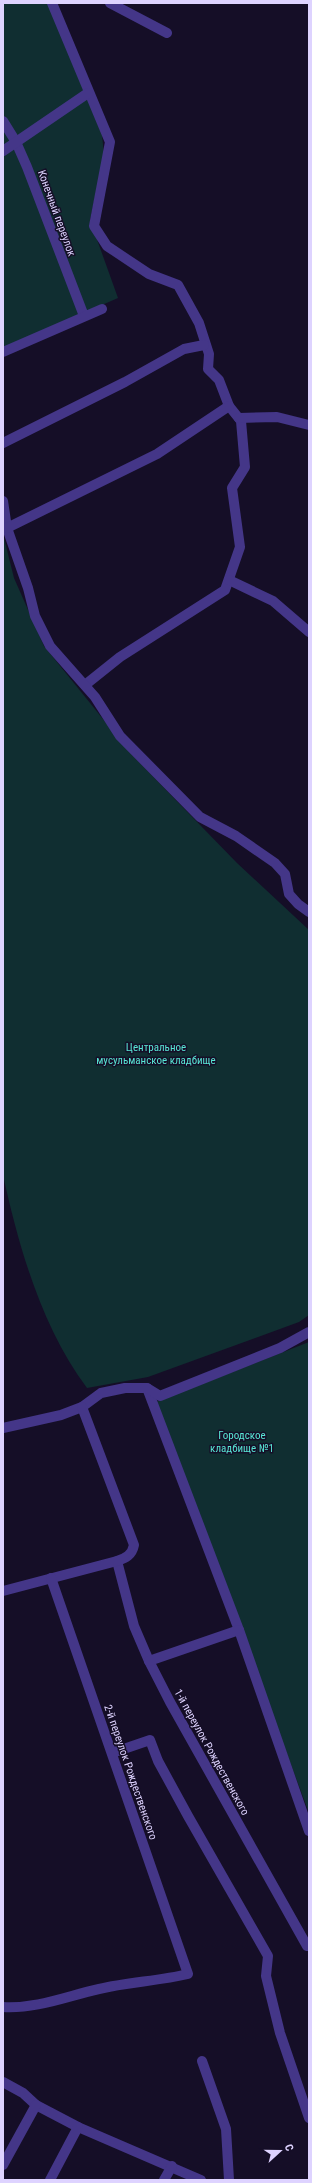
<svg xmlns="http://www.w3.org/2000/svg" width="312" height="2183" font-family="'Roboto Condensed',sans-serif">
<style>
.green{fill:#102e31}
.lines{fill:none;stroke-linecap:round;stroke-linejoin:round}
.minor{stroke:#443688;stroke-width:10}
.labels{text-anchor:middle;stroke-width:3;stroke-linejoin:round;paint-order:stroke}
.street-label{font-size:11px;fill:#ded3ff;stroke:#150e27}
.park-label{font-size:11px;fill:#58e6d5;stroke:#150e27}
</style>
<rect width="100%" height="100%" fill="#150e27"/>
<g class="green">
<polygon points="3,3 48,3 102,135 104,154 90,220 118,298 3,348"/>
<path d="M3,534L14,578L44,646L132,755L237,863L309,930V1315L299,1322L148,1377L87,1388C42,1328 19,1248 3,1175Z"/>
<polygon points="309,1342 309,1813 156,1402"/>
</g>
<g class="lines">
<g class="minor">
<polyline points="52,3 110,142 94,226 107,246 149,274 178,285 199,323 209,354 208,369 219,380 229,406 241,421 245,467 232,488 240,547 225,590 120,657 85,685"/>
<polyline points="110,3 167,33"/>
<polyline points="3,121 16,142 27,167 84,316"/>
<polyline points="3,151 88,93"/>
<polyline points="3,352 102,309"/>
<polyline points="239,418 277,417 309,425"/>
<polyline points="3,443 125,382 184,349 204,345"/>
<polyline points="3,501 7,528 28,588 35,616 50,646 95,697 120,736 200,817 236,836 275,863 285,874 289,894 298,904 309,912"/>
<polyline points="7,528 157,454 229,406"/>
<polyline points="229,580 273,601 309,632"/>
<polyline points="147,1388 239,1630 309,1831"/>
<polyline points="3,1428 61,1415 82,1407 101,1393 125,1388 147,1388 160,1396 280,1348 309,1332"/>
<polyline points="117,1561 134,1626 149,1661 170,1702 307,1946 309,1945"/>
<path d="M3,1591L117,1561C126,1558 132,1555 134,1545L82,1407"/>
<polyline points="149,1661 239,1630"/>
<polyline points="112,1753 150,1740 158,1761 188,1816 268,1956 266,1976 280,2033 309,2118"/>
<path d="M3,2007C37,2009 67,1996 99,1989C128,1982 159,1981 188,1974L51,1578"/>
<polyline points="202,2061 226,2129 229,2180"/>
<polyline points="3,2082 23,2093 36,2105 78,2127 201,2180"/>
<polyline points="3,2165 36,2105"/>
<polyline points="50,2180 78,2127"/>
<polyline points="164,2180 172,2166"/>
</g>
</g>
<g class="labels">
<g class="street-label">
<text transform="translate(57 213) rotate(70)" y="4">Конечный переулок</text>
<text transform="translate(212 1752) rotate(61)" y="4">1-й переулок Рождественского</text>
<text transform="translate(131 1772) rotate(71)" y="4">2-й переулок Рождественского</text>
</g>
<g class="park-label">
<text x="156" y="1051">Центральное<tspan x="156" dy="13">мусульманское кладбище</tspan></text>
<text x="242" y="1439">Городское<tspan x="242" dy="13">кладбище №1</tspan></text>
</g>
</g>
<rect width="312" height="2183" fill="none" stroke="#ded3ff" stroke-width="8"/>
<g transform="translate(280 2151) rotate(69)" stroke="#150e27" stroke-width="3" paint-order="stroke">
<path d="M0-3L7 15L0 10L-7 15Z" fill="#ded3ff"/>
<text y="-6" font-size="11" font-weight="bold" text-anchor="middle" fill="#ded3ff">С</text>
</g>
</svg>
